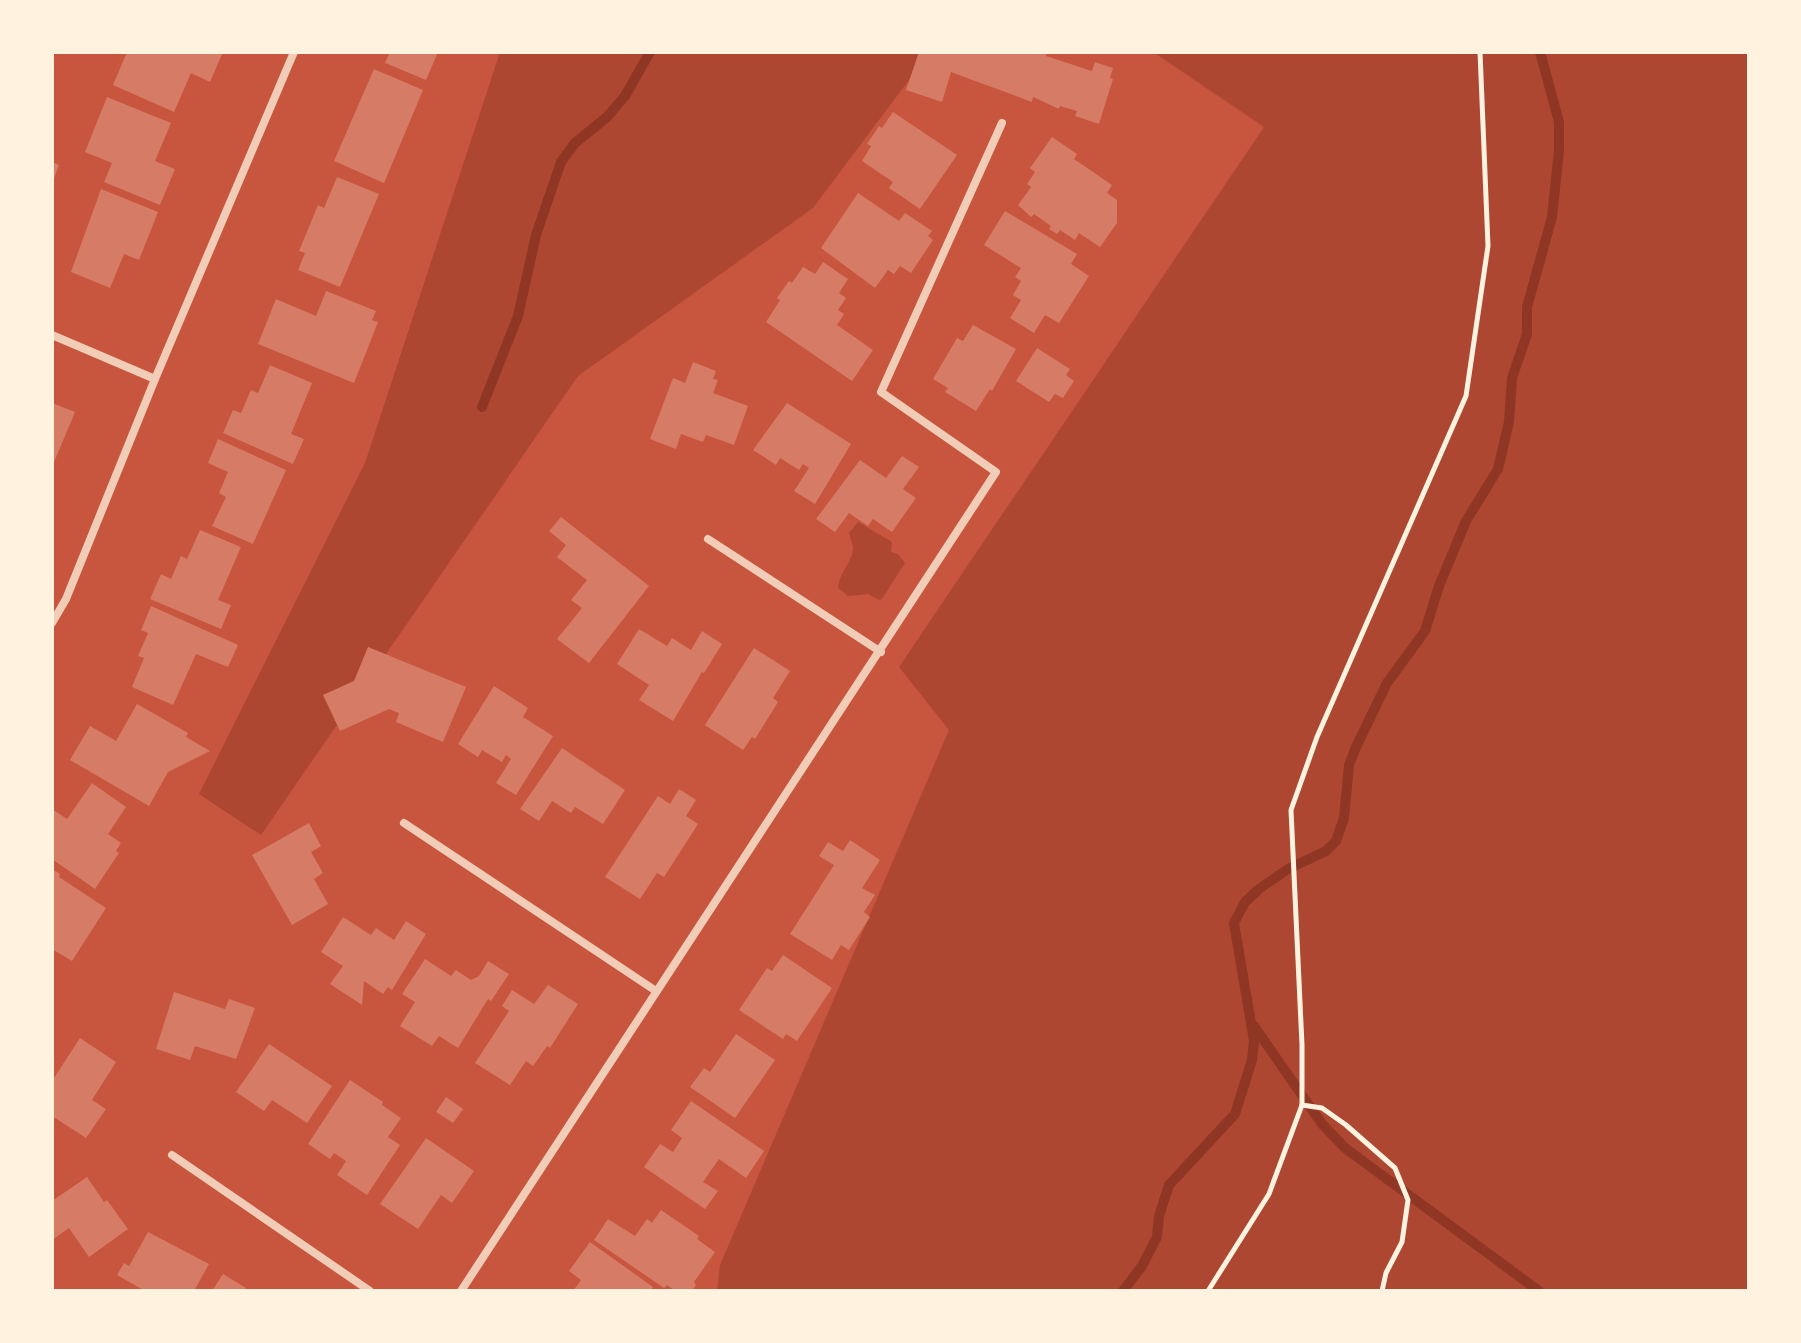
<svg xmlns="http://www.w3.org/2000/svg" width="1801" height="1343" font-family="'Playfair Display',serif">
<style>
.green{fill:#ae4732}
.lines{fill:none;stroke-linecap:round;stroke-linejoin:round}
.stream{stroke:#8f3625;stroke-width:10}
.building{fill:#d67c66}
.path{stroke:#fff3e0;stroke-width:5}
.minor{stroke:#f1ccb7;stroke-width:8}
</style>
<rect width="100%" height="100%" fill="#c8553d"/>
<g class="green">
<polygon points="500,52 930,52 813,208 578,376 261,835 199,794 365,463"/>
<polygon points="1153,52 1749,52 1749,1291 717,1291 720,1265 949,730 899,667 1264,127"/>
<path d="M858,522L892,542L891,552L898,554L905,563L882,599L879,600L868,594L848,596L838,588C839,572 854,560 853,547C852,542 850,538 849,533Z"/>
</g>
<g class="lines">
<g class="stream">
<polyline points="482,407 518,316 536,235 561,162 575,143 607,117 625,96 650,52"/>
<polyline points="1254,1026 1322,1124 1345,1148 1539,1291"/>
<polyline points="1123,1291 1142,1266 1157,1237 1159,1216 1169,1185 1235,1114 1252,1060 1254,1041 1234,923 1245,902 1259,889 1288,869 1326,851 1336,841 1344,818 1349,765 1356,747 1387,683 1425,631 1439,586 1466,521 1498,469 1509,422 1512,378 1527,334 1527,307 1552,217 1559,150 1559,122 1540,52"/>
</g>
</g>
<g class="building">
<polygon points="127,52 223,52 210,82 191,73 174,112 113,85"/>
<polygon points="390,52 438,52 426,80 385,63"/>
<polygon points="919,52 1047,52 1046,56 1092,71 1095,62 1113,68 1110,78 1113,79 1099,124 1075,116 1077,111 1060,106 1059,109 1033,97 1032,102 951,72 942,102 906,90"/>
<polygon points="374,69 423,90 384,183 334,161"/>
<polygon points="107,97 171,123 155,161 175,169 160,205 104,182 112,163 85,152"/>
<polygon points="893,112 957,155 920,209 889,188 893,182 862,161 871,146 867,144 879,126 882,128"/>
<polygon points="1052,137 1077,154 1074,159 1112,185 1107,193 1117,200 1117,223 1100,247 1079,233 1075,240 1060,230 1057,234 1049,229 1051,226 1034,214 1031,217 1018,205 1031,187 1027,184 1035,172 1030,168"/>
<polygon points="52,162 59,165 52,184"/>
<polygon points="337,177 379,194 340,287 298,270 305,253 299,251 318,205 324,208"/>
<polygon points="101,189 158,212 139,260 124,254 110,288 71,272"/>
<polygon points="858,193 899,221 905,213 932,231 928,236 933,240 911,273 900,266 894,274 888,270 875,288 821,248"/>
<polygon points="1005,211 1077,254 1071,264 1089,276 1059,323 1045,315 1034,333 1010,318 1021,300 1013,295 1021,281 1015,277 1021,268 984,245"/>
<polygon points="823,262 848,279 839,293 846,298 838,310 844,314 837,325 873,350 852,381 766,322 780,300 777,298 789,281 792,283 803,267 815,274"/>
<polygon points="326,291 376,311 372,320 378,322 354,383 258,344 276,299 316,316"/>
<polygon points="973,325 1016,349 992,391 990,389 976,411 945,392 948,388 933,379 957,338 963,341"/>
<polygon points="1037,348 1070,369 1066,375 1074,381 1063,398 1055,394 1049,402 1016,381"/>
<polygon points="693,362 716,371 713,379 718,380 713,393 748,406 734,445 706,435 703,442 681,434 676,449 650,439 673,378 685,383"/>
<polygon points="270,365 312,383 291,434 304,439 293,464 223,433 233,410 241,413 251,390 258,393"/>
<polygon points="52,403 75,412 52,467"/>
<polygon points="787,403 851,444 815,504 794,491 809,468 803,464 799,470 780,458 776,465 753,450"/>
<polygon points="218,439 286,470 253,544 212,526 226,497 219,493 228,472 208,463"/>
<polygon points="902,456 919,467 903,489 916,498 892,532 873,519 868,526 849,513 835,532 816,519 860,460 886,478"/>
<polygon points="561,517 649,586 589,663 557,639 582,608 571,600 587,580 557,557 566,545 549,531"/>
<polygon points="200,530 241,547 218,600 231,605 221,629 150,599 161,574 171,579 181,556 187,559"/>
<polygon points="151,606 238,645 228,667 196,654 173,705 132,687 144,658 138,656 148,633 141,630"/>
<polygon points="639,629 667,646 672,638 691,650 702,631 722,644 704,673 702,672 673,721 639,700 649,685 617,664"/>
<polygon points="368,647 466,687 443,742 396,722 399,713 389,709 340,731 323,695 354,681"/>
<polygon points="754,648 790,671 773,698 778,702 755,739 752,737 743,750 705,725"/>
<polygon points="494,686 528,708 523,717 553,736 516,795 496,783 511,759 506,755 502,762 482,750 478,757 458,744"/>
<polygon points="137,704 188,733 186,737 210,751 168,772 149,806 70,760 90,726 116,741"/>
<polygon points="562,748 625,790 603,824 575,807 571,813 552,801 539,821 520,809"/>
<polygon points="92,783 126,807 108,834 121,843 116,851 119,853 95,889 52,859 52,809 67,819"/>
<polygon points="679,789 696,800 686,816 698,824 664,877 657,873 640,899 605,877 658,796 670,804"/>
<polygon points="309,823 321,846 311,852 323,873 314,879 328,904 292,925 252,855"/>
<polygon points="850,840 880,860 862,888 875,895 864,912 870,917 849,950 841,945 832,960 790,934 834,865 819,856 828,842 843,851"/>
<polygon points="52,869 60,874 59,877 106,908 72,961 52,949"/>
<polygon points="343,917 371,935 376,928 394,940 406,921 426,934 392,990 388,987 383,994 364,981 362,1005 330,984 343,966 321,952"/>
<polygon points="783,955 832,988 797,1041 786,1034 783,1039 739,1010 767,968 772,971"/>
<polygon points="425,959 451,976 456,970 471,980 479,976 488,961 509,974 491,1001 488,999 458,1048 439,1036 432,1046 400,1026 415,1002 402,994"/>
<polygon points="548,985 578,1004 550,1048 547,1046 533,1066 526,1061 510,1085 475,1063 509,1011 502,1006 512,990 534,1004"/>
<polygon points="174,992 225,1009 229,999 255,1008 236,1059 195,1046 190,1060 156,1049"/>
<polygon points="736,1034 775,1060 735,1118 690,1087 704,1068 710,1072"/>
<polygon points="80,1038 116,1062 92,1100 106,1109 86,1138 52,1116 52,1081"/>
<polygon points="269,1044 332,1086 307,1123 272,1100 264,1111 236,1092"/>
<polygon points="350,1080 383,1102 382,1105 401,1118 388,1137 400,1145 367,1195 337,1175 346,1161 334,1153 330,1159 308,1144"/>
<polygon points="446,1097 463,1109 453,1123 436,1112"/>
<polygon points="691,1101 764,1151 746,1178 719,1159 703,1182 718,1191 705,1209 644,1167 660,1144 673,1152 682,1138 671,1130"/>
<polygon points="426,1138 474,1171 452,1203 441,1195 418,1229 380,1204"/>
<polygon points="87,1177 104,1202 107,1200 128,1229 89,1257 69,1228 52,1240 52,1201"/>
<polygon points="661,1210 699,1236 697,1239 715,1252 694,1282 696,1285 692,1291 675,1291 667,1285 664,1288 594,1240 608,1219 635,1236 647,1219 652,1223"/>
<polygon points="148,1232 209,1264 194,1291 145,1291 117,1275 124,1263 129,1266"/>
<polygon points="590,1242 653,1287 650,1291 573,1291 581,1280 569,1271"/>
<polygon points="223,1274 246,1288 244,1291 212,1291"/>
</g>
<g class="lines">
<g class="path">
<polyline points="1302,1105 1322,1108 1346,1125 1395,1168 1408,1200 1402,1242 1386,1273 1382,1291"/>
<polyline points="1208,1291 1269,1194 1302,1105 1302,1045 1291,810 1317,737 1466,396 1488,246 1480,52"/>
</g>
<g class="minor">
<polyline points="52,335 155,379"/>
<polyline points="708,539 881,652"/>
<polyline points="52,623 66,599 155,379 294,52"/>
<polyline points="404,823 656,991"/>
<polyline points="172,1155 370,1291"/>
<polyline points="461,1291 996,472 881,392 1002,123"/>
</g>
</g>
<rect width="1801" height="1343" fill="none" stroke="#fff3e0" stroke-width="108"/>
</svg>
